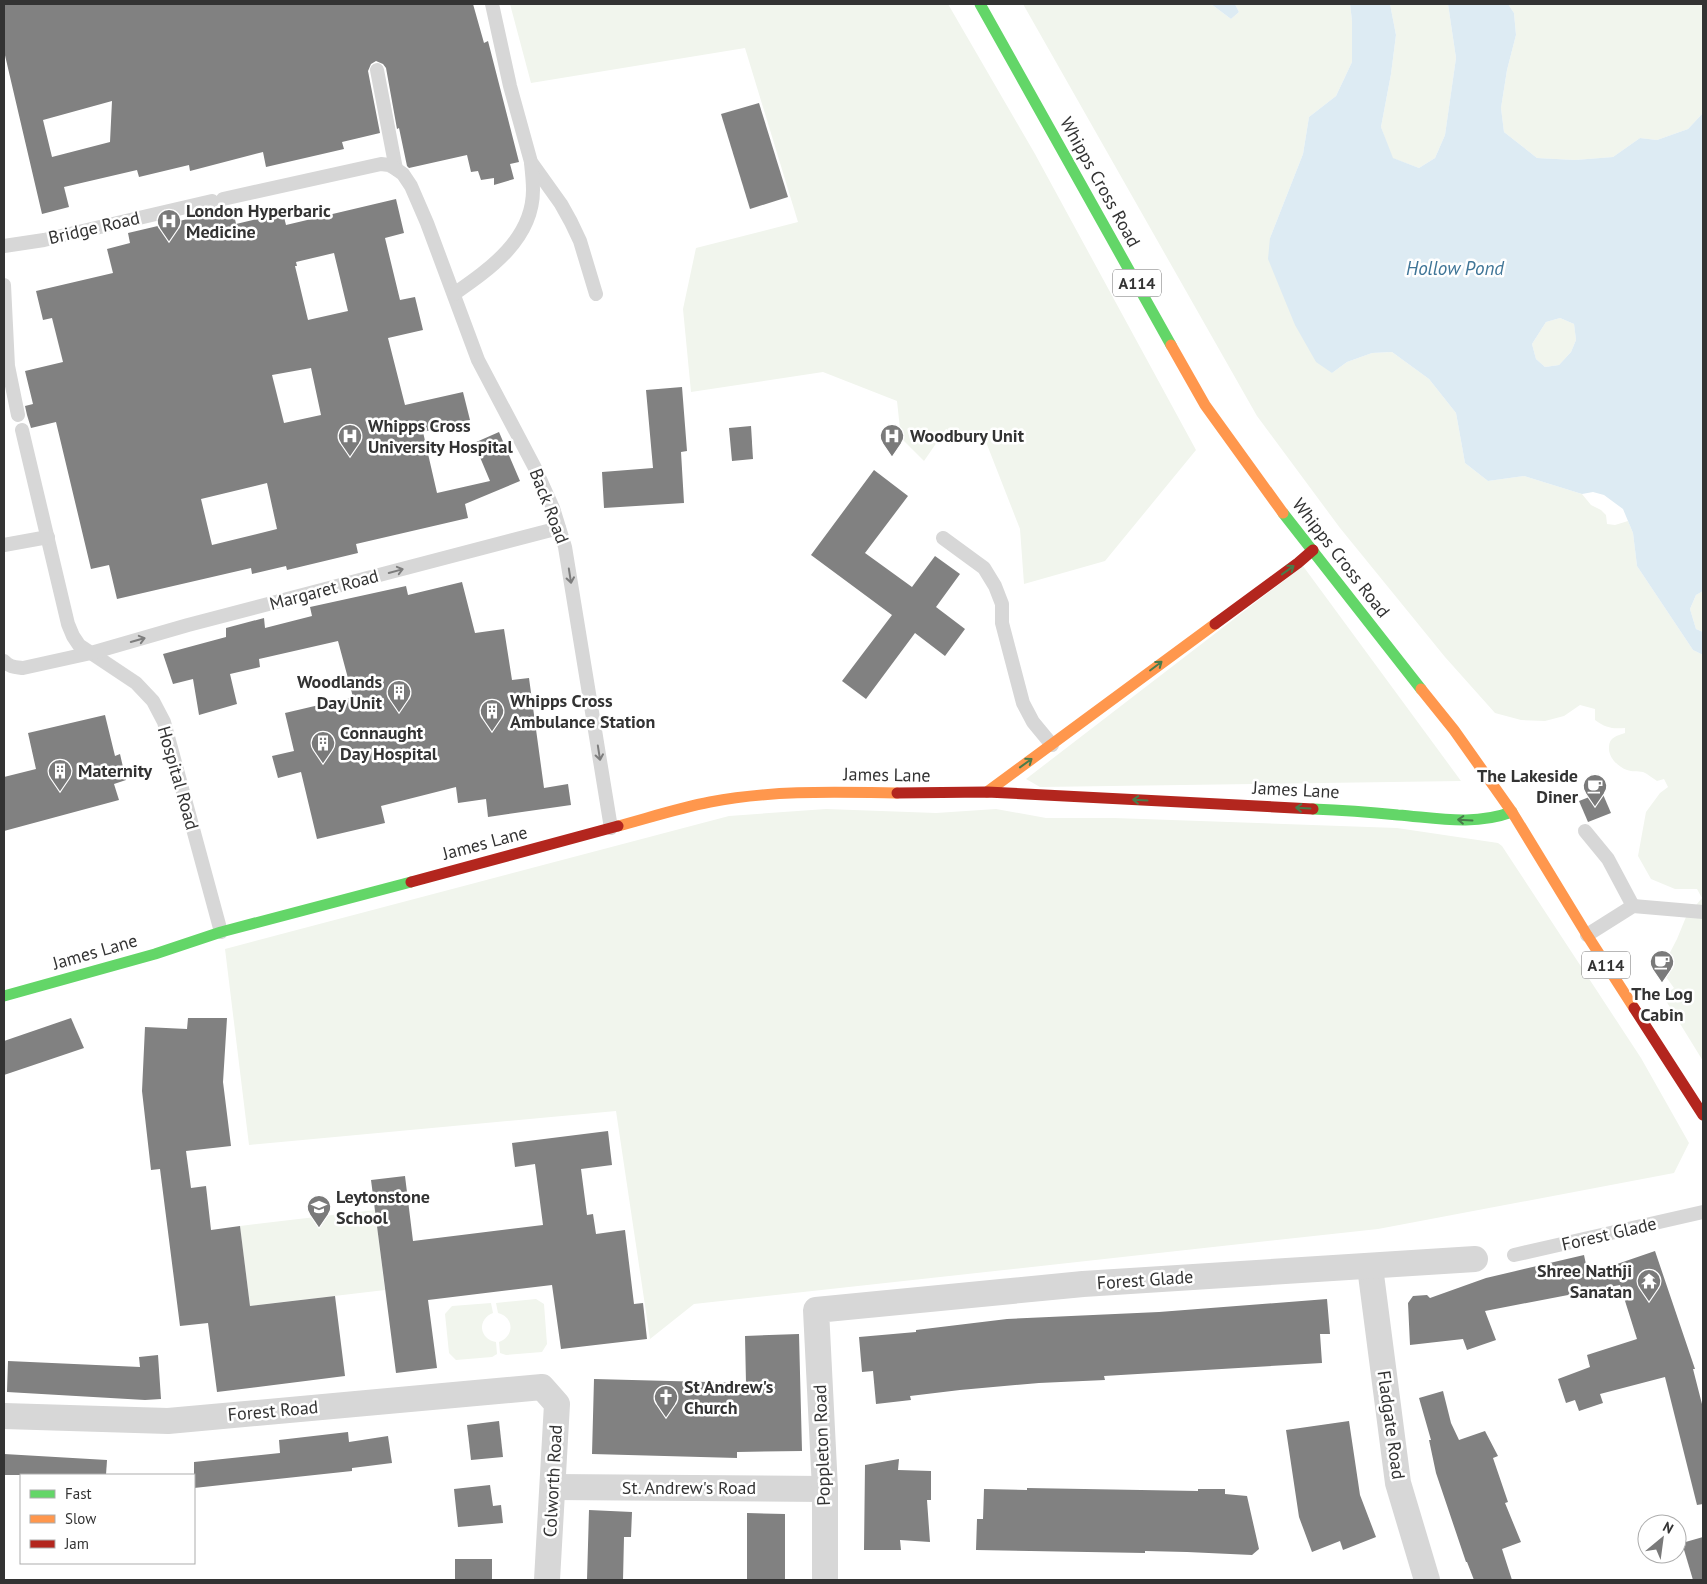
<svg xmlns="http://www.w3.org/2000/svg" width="1707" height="1584" font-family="'PT Sans',sans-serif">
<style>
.green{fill:#f1f5ed}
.water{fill:#ddebf3;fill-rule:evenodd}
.building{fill:#818181;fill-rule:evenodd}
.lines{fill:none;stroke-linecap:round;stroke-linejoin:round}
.lane{stroke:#d7d7d7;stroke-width:14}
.street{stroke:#d7d7d7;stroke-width:26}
.fast{stroke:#63d668;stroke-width:11}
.slow{stroke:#ff974d;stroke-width:11}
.jam{stroke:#b3261e;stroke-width:11}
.oneway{stroke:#497c4b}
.oneway2{stroke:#7d7d7d}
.labels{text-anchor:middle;stroke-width:5;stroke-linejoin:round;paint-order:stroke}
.shield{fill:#fff;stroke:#707070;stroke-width:1}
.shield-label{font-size:16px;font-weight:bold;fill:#333}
.street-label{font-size:18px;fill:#333;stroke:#fff}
.poi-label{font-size:18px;font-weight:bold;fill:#333;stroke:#fff;text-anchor:start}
.water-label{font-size:19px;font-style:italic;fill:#3f7597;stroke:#fff}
</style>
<rect width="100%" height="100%" fill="#fff"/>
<g class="green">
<polygon points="510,4 948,4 1035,154 1196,450 1105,561 1024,584 1020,529 986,442 946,429 924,461 901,438 897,401 823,372 691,392 683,309 696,248 798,222 745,48 531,83"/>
<path d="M1023,4H1211L1231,19L1239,12L1235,4H1350L1352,21V62L1336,96L1309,117L1303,154L1270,238L1332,373L1347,362L1372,353L1392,352L1429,379L1456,413L1465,463L1488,481L1524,476L1582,494L1591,505L1601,510L1606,515L1607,524L1615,525L1628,521L1633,533L1637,566L1693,650L1703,655V1061L1663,996L1674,988L1661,970L1677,939L1686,917L1702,898L1697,889H1675L1651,879L1638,856L1646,812L1660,793L1668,787L1664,779L1657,781C1652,778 1648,774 1643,772C1638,771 1632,772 1627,770C1618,767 1608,757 1609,747C1609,737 1617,736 1625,733V728C1612,729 1606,728 1595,720V709L1580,705L1564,716L1545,721L1521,720L1495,713L1445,657L1340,528L1257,416Z"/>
<polygon points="1390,4 1448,4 1456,58 1445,135 1435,158 1419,168 1392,158 1381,127 1391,74 1396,35"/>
<polygon points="1508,4 1703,4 1703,113 1688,129 1657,140 1640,138 1613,157 1575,160 1537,158 1504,132 1501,108 1507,70 1516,35 1514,13"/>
<polygon points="1560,318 1574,324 1576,340 1571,352 1559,365 1545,367 1536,359 1532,344 1546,322"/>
<polygon points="1303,566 1461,781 1040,787 1026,779"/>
<polygon points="1703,591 1703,632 1696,629 1690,609 1696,595"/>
<polygon points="826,809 936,813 996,809 1046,818 1114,818 1397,828 1498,843 1502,846 1641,1058 1689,1143 1674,1173 1378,1229 694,1304 650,1339 616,1111 249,1145 225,949 729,816"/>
<polygon points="375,1210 385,1290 250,1306 240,1226"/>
<path d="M536,1299L544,1304L547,1344L542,1352L506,1355L500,1353L499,1342C515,1336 514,1317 498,1313L496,1303Z"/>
<path d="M491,1303L493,1313C477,1319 479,1339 496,1342L497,1354L492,1357L456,1360L449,1353L445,1314L452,1306Z"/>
</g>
<g class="water">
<polygon points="1211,4 1235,4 1239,12 1231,19"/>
<path d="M1350,4H1390L1396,35L1391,74L1381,127L1393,158L1419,168L1435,158L1445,135L1456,58L1448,4H1508L1514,13L1516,35L1507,70L1501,108L1504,132L1537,158L1575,160L1613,157L1640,138L1657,140L1688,129L1703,113V591L1696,595L1690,609L1696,629L1703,632V655L1693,650L1637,566L1633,533L1623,509L1604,495L1593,492L1582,494L1524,476L1488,481L1465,463L1456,413L1429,379L1392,352L1372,353L1347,362L1332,373L1316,362L1295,325L1268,259L1270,238L1303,154L1309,117L1336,96L1352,62V21ZM1560,318L1574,324L1576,340L1571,352L1559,365L1545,367L1536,359L1532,344L1546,322Z"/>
</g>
<g class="building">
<path d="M4,4H473L484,43L488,41L519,162L510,164L514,179L494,185V178L481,180L478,171L471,172L467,155L409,168L407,166L399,128L397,129L386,68L383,64L376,61L371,64L368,71L380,133L342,142L344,149L266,167L263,152L190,171L189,165L139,177L137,170L64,187L69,207L42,214L4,51ZM112,101L110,142L52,157L43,120Z"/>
<polygon points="759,103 788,197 750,209 721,114"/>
<path d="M396,199L404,233L385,238L400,300L415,297L423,330L388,338L405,405L463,392L470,420L423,432L437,493L490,481L474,443L499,432L520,481L465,504L468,518L356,544L358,553L287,570L286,566L252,574L251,568L117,599L109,565L91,569L56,422L31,428L27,415L25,406L33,404L25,371L63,362L52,318L43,320L36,291L113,273L107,249L130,243L128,233L226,210L227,216L234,214L236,224L283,213L286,225ZM334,253L348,311L308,320L295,266H297L296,262ZM311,368L321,415L284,423L272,375ZM267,483L277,529L212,545L201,499Z"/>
<polygon points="682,387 687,451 681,452 684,503 604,508 602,472 653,468 646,390"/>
<polygon points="751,426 753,459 732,461 729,428"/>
<polygon points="874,470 908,496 865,553 912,587 935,556 960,574 936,607 965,629 945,656 915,633 866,699 842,681 892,615 811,555"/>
<polygon points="462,582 475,633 504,629 512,680 529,678 544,788 568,784 571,805 488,817 486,799 458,803 456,787 381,806 385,823 317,839 301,772 278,778 272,756 294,751 285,713 353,697 338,641 259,659 260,667 230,674 237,704 199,715 193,679 173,684 163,654 226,637 226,628 264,618 265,628 312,616 310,607 406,586 408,595"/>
<polygon points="105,715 115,756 120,754 126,780 114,784 119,800 4,831 4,777 36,769 28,733"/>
<polygon points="1602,792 1611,813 1588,822 1579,801"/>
<polygon points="71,1018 84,1048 4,1075 4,1041"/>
<polygon points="188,1018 227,1018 223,1082 231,1146 186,1151 191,1188 206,1186 211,1230 240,1226 250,1306 335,1296 345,1376 217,1392 208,1323 180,1326 160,1169 151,1170 142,1091 145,1027 187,1029"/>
<polygon points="608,1131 612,1165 581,1169 587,1215 593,1214 596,1234 625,1230 634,1304 643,1303 647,1339 561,1349 552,1285 428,1300 437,1368 396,1373 371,1180 405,1176 413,1241 543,1225 535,1164 515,1167 512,1143"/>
<polygon points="1655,1251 1695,1369 1693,1369 1703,1408 1703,1504 1697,1505 1665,1377 1600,1394 1603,1403 1579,1411 1575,1400 1566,1403 1558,1379 1590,1367 1587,1355 1637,1339 1620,1285 1485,1311 1496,1340 1467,1350 1463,1339 1410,1345 1408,1303 1413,1296 1427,1295 1430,1298 1486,1278 1584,1255 1588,1274"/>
<polygon points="1327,1299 1330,1334 1320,1334 1322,1363 1104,1376 1105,1380 1039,1383 960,1390 910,1396 911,1400 876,1404 873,1371 862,1372 859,1337 916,1332 916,1330 1007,1319 1159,1312"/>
<polygon points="799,1334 802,1451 737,1452 737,1458 592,1454 594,1379 746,1383 745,1336"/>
<polygon points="158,1355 161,1399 145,1400 7,1392 8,1361 140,1367 139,1357"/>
<polygon points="1443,1391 1451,1423 1459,1440 1485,1431 1498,1456 1493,1458 1508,1502 1505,1503 1521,1542 1502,1549 1512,1580 1474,1580 1467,1562 1466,1562 1436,1473 1429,1440 1431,1440 1419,1398"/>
<polygon points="499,1421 503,1457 471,1460 467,1425"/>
<polygon points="1349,1421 1360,1495 1376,1537 1343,1550 1340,1541 1312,1552 1299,1517 1286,1430"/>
<polygon points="348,1432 349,1442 388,1436 392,1463 352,1468 352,1471 194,1488 194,1462 280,1453 279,1440"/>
<polygon points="4,1454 107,1460 106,1475 4,1475"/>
<polygon points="899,1459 898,1470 931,1471 931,1500 927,1500 930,1542 900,1540 901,1550 864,1550 865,1465"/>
<polygon points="490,1485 493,1506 501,1505 503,1523 458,1527 454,1489"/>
<polygon points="1027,1488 1198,1491 1198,1489 1225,1489 1225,1494 1247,1496 1259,1549 1252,1555 1187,1552 1145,1551 1145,1553 976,1550 977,1519 983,1519 984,1489 1027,1490"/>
<polygon points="589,1510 632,1512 631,1537 624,1537 623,1580 587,1580"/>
<polygon points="747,1513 785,1514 785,1580 747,1580"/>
<polygon points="1703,1537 1703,1580 1693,1580 1682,1543"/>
<rect x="455" y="1559" width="37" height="21"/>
</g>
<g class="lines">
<g class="lane">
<polyline points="492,4 510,86 531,162 561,204 571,222 580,241 596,294"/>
<polyline points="377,70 396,169"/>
<polyline points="223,199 381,164 389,165 396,169 403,174 411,186 427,223 478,360 535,468 553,508 565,547 611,828"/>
<polyline points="4,246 44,240 212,201"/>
<polyline points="4,285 8,366 18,415"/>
<path d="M454,294C490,269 533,239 533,190C533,181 532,172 531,163"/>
<polyline points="22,430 68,624 73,636 79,645 136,683 153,701 164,722 221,932"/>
<polyline points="943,538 984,568 995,586 1002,604 1002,623 1023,703 1033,722 1052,745"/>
<polyline points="4,545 48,537"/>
<path d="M4,661C9,667 15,667 23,668L91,653L188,625L559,528"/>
<polyline points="1585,831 1608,859 1633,906"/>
<polyline points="1587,935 1633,906 1703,912"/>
<polyline points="1514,1255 1703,1212"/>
</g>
<g class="street">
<polyline points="1370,1267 1398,1483 1427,1580"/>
<polyline points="4,1416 168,1421 542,1387 557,1404 547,1580"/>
<polyline points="553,1487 825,1489"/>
<polyline points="825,1580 825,1489 816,1310 1083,1284 1475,1259"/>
</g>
<g class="fast">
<polyline points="980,4 1171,345"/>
<polyline points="1283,513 1421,689"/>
<path d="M1313,809C1341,810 1369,812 1398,815C1437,818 1473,826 1512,812"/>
<polyline points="4,996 155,954 221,932 411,882"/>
</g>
<g class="slow">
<polyline points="1171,345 1205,405 1283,513"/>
<polyline points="1421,689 1454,730 1512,812 1587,935 1634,1008"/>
<polyline points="987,792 1215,624"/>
<path d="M618,826C648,818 679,808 710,802C772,790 835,792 897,793"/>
</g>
<g class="jam">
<polyline points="1215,624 1298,563 1313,550"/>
<polyline points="897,793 987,792 1313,809"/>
<polyline points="411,882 618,826"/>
<polyline points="1634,1008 1703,1115"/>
</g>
</g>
<defs><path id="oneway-shaft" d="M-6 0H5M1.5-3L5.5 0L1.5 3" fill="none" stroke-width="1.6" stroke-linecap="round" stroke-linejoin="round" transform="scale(1.25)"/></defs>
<g class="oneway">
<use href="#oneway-shaft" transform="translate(1288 570) rotate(-36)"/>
<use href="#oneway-shaft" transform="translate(1156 666) rotate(-37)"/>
<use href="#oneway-shaft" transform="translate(1026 763) rotate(-36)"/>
<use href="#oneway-shaft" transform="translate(1140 800) rotate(-177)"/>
<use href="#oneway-shaft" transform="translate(1303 808) rotate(-177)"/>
<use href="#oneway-shaft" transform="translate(1465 820) rotate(-177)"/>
</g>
<g class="oneway2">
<use href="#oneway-shaft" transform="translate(396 571) rotate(-15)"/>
<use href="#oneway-shaft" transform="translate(570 576) rotate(81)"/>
<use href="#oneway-shaft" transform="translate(138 640) rotate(-16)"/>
<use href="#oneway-shaft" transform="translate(599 753) rotate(81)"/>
</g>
<defs>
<g id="hospital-pin" transform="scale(1.25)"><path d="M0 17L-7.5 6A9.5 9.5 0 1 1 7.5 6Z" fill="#7a7a7a" stroke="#fff"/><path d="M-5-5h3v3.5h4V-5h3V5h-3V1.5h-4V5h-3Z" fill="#fff"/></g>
<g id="building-pin" transform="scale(1.25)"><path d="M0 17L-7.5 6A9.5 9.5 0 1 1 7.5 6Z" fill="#7a7a7a" stroke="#fff"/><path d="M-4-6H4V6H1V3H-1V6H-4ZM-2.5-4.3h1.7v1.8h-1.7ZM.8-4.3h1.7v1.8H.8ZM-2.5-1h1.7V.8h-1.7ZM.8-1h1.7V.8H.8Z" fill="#fff"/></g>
<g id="cafe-pin" transform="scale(1.25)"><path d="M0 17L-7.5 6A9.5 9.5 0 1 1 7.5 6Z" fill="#7a7a7a" stroke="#fff"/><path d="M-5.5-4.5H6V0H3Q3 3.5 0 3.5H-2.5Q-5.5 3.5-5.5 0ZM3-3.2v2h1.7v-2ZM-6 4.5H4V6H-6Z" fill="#fff"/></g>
<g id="school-pin" transform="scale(1.25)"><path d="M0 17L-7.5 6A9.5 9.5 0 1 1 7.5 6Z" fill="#7a7a7a" stroke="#fff"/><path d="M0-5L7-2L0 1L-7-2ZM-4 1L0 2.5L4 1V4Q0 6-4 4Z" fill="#fff"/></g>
<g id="temple-pin" transform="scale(1.25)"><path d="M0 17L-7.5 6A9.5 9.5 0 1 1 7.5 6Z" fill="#7a7a7a" stroke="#fff"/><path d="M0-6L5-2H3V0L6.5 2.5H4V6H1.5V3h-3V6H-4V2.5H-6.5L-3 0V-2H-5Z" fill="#fff"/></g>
<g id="church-pin" transform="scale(1.25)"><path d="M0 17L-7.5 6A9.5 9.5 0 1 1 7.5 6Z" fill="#7a7a7a" stroke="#fff"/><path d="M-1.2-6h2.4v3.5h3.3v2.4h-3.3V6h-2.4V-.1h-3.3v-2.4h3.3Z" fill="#fff"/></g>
</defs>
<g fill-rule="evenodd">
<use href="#hospital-pin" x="169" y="221"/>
<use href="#hospital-pin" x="350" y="436"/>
<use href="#hospital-pin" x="892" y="436"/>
<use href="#building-pin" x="399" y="692"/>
<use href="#building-pin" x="492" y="711"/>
<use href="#building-pin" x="323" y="743"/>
<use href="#building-pin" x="60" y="771"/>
<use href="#cafe-pin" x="1595" y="786"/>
<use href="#cafe-pin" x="1662" y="962"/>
<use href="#school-pin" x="319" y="1207"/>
<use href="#temple-pin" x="1649" y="1281"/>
<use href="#church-pin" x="666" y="1397"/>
</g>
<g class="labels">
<g class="shield">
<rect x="1113" y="269.5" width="48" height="27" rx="4"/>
<rect x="1582" y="951.5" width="48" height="27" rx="4"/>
</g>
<g class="shield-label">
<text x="1137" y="289">A114</text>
<text x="1606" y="971">A114</text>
</g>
<g class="street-label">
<text transform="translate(1100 182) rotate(61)" y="6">Whipps Cross Road</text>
<text transform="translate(94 228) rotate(-13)" y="6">Bridge Road</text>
<text transform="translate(549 506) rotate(69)" y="6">Back Road</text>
<text transform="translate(1341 558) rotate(52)" y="6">Whipps Cross Road</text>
<text transform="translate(324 590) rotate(-15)" y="6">Margaret Road</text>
<text transform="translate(887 775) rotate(1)" y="6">James Lane</text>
<text transform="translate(178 778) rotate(74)" y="6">Hospital Road</text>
<text transform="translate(1296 790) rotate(3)" y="6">James Lane</text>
<text transform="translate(485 843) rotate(-15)" y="6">James Lane</text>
<text transform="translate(95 952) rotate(-16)" y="6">James Lane</text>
<text transform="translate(1609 1234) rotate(-13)" y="6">Forest Glade</text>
<text transform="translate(1145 1280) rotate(-4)" y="6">Forest Glade</text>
<text transform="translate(273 1411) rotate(-5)" y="6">Forest Road</text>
<text transform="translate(1391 1425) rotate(82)" y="6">Fladgate Road</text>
<text transform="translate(822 1445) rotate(-92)" y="6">Poppleton Road</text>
<text transform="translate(553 1481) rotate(-87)" y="6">Colworth Road</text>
<text x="689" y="1494">St. Andrew's Road</text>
</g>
<g class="poi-label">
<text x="186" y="217">London Hyperbaric<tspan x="186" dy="21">Medicine</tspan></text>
<text x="368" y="432">Whipps Cross<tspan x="368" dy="21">University Hospital</tspan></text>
<text x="910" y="442">Woodbury Unit</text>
<text x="382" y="688" text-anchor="end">Woodlands<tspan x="382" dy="21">Day Unit</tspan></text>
<text x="510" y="707">Whipps Cross<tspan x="510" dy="21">Ambulance Station</tspan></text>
<text x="340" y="739">Connaught<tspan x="340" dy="21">Day Hospital</tspan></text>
<text x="78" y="777">Maternity</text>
<text x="1578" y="782" text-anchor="end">The Lakeside<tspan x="1578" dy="21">Diner</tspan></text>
<text x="1662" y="1000" text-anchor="middle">The Log<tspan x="1662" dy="21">Cabin</tspan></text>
<text x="336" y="1203">Leytonstone<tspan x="336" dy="21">School</tspan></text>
<text x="1632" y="1277" text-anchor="end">Shree Nathji<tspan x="1632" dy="21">Sanatan</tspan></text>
<text x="684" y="1393">St Andrew's<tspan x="684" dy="21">Church</tspan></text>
</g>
<g class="water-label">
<text x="1455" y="275">Hollow Pond</text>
</g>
</g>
<rect width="1707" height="1584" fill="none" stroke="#333333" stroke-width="10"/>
<rect x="20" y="1474" width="175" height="90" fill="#ffffff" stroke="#adadad"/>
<rect x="30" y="1490" width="25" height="8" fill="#63d668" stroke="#adadad"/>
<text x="65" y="1499" font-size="15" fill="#333333">Fast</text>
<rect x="30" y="1515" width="25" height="8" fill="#ff974d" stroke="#adadad"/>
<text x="65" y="1524" font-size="15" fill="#333333">Slow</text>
<rect x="30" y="1540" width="25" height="8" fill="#b3261e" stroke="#adadad"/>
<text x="65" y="1549" font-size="15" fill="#333333">Jam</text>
<g transform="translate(1662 1539) rotate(29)"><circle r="24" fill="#ffffff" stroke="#adadad"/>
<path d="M0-4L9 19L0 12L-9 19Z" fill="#7a7a7a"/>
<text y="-8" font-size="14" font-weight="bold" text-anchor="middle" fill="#333333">N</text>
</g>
</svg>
